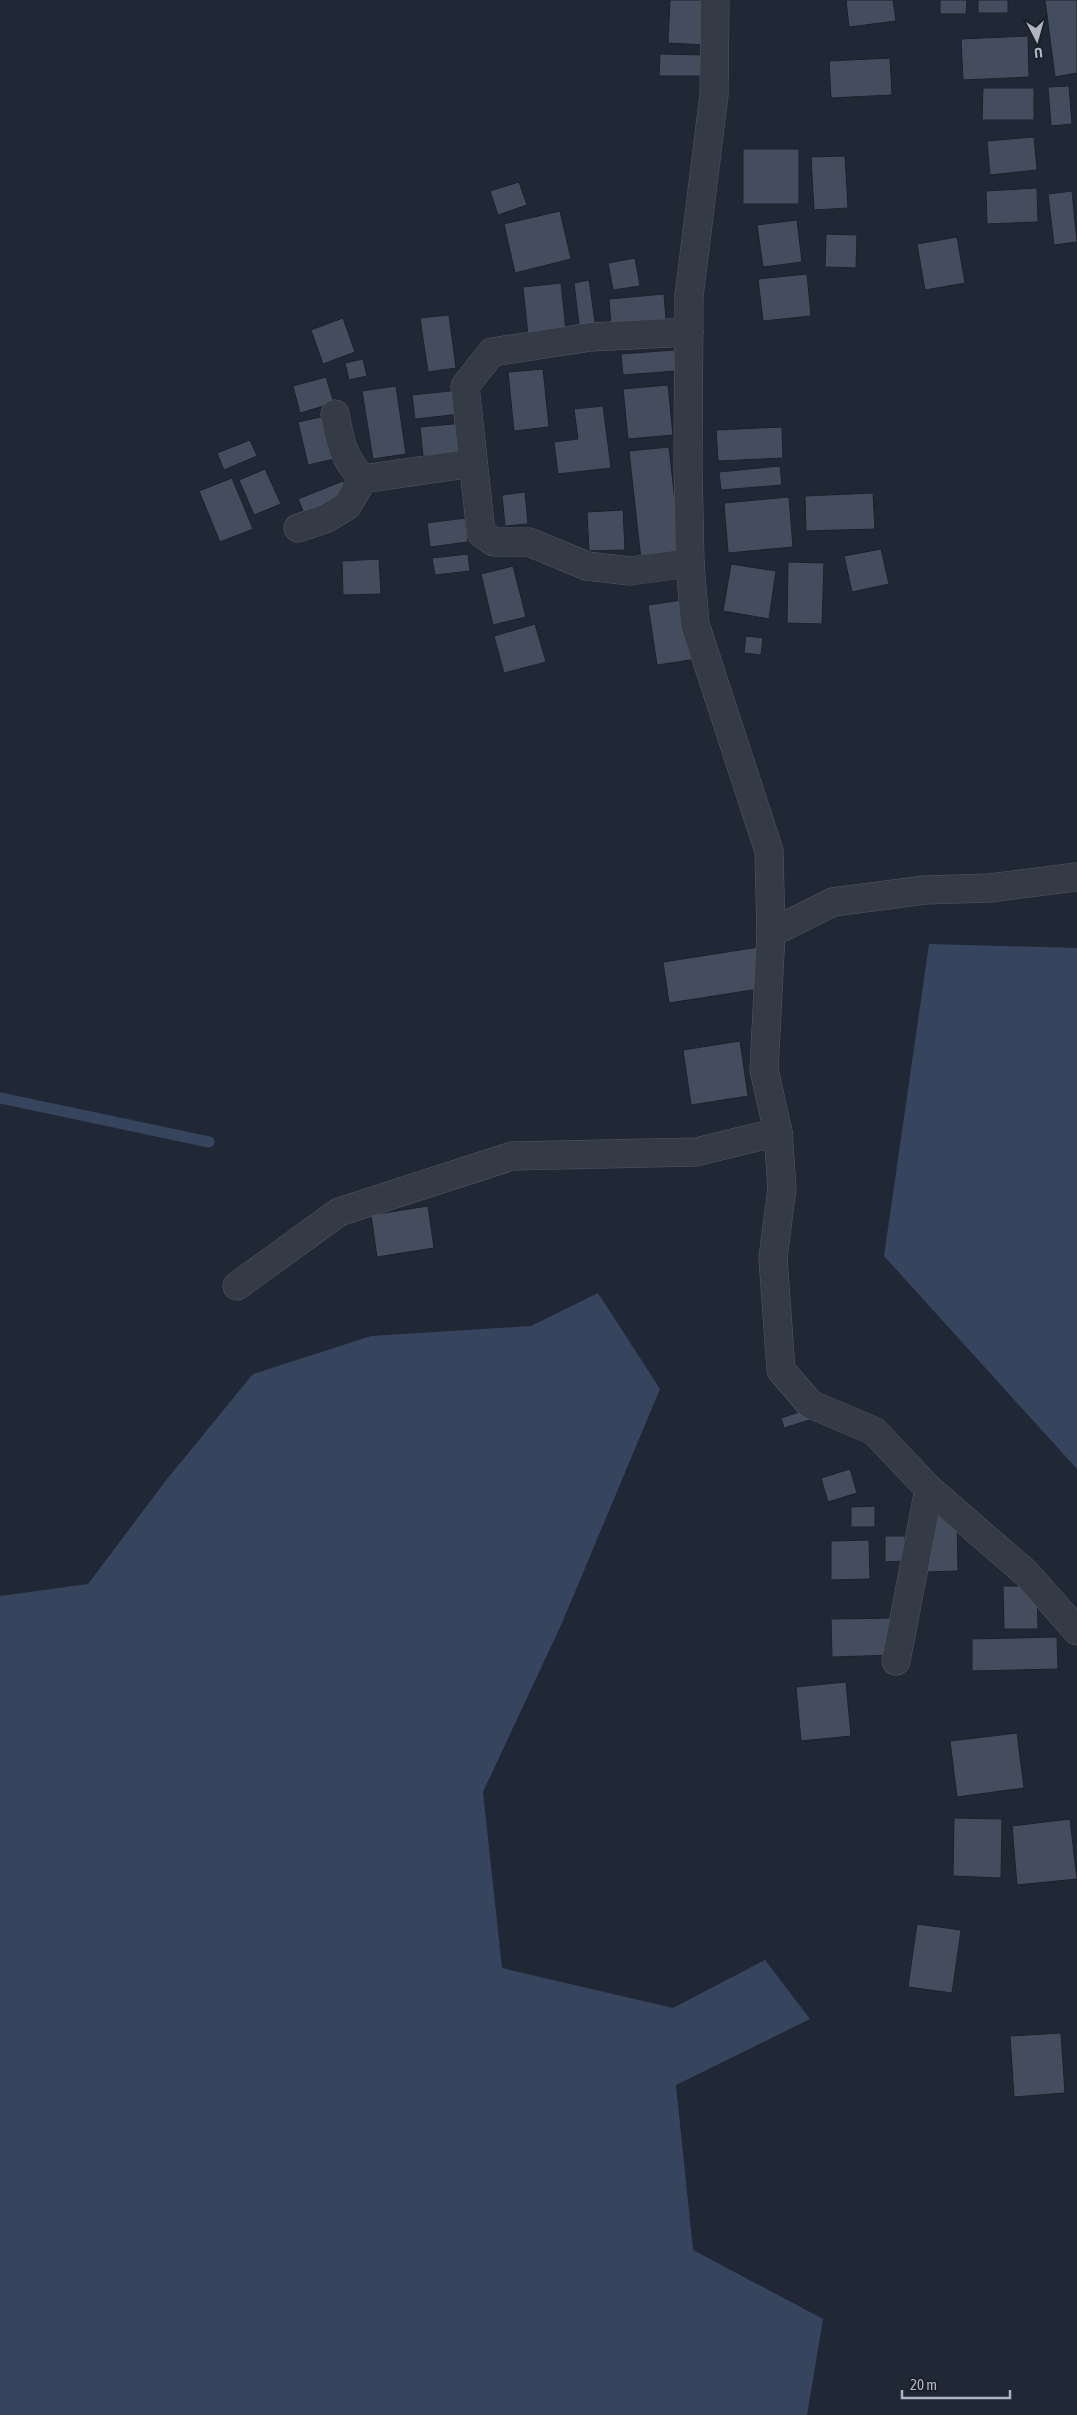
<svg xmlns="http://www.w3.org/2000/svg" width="1077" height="2415" font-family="'Asap Condensed',sans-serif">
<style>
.water{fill:#37445d}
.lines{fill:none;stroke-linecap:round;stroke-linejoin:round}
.stream{stroke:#37445d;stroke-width:11}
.building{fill:#444d5d;stroke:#1c212c}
.minor-casing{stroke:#525763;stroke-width:29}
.minor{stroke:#343a46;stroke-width:28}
</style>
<rect width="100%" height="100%" fill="#212835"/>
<g class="water">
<polygon points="929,944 1077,948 1077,1469 884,1256"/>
<polygon points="598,1293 660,1389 562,1623 483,1792 502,1968 673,2008 765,1960 810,2019 676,2085 693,2250 823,2319 807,2415 0,2415 0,1596 88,1584 167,1479 253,1374 371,1336 531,1326"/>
</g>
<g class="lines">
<polyline class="stream" points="0,1098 209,1142"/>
</g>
<g class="building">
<polygon points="670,0 707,0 705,45 668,43"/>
<polygon points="846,0 893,0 896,21 849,27"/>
<polygon points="940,0 967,0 966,14 940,14"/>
<rect x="978" y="0" width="30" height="13"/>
<polygon points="1045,0 1077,0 1077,73 1055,77"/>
<polygon points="1028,36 1029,77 963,80 961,39"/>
<polygon points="660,54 703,55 702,76 659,76"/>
<polygon points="890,58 892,95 831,98 829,61"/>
<polygon points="1069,86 1072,124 1051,126 1048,87"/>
<polygon points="983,88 1034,88 1034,120 982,120"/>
<polygon points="1034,137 1037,170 990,175 987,141"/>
<rect x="743" y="149" width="56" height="55"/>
<polygon points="845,156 848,208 814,210 811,157"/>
<polygon points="519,182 527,205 498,215 490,191"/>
<polygon points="1037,188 1038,222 987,224 986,191"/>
<polygon points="1072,191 1077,242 1054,245 1048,194"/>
<polygon points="560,211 571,259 515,273 504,224"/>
<polygon points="797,220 802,262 763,267 757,225"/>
<polygon points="826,234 857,235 856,268 825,267"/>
<polygon points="957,237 965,283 925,290 917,244"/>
<polygon points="635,258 640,286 613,290 608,263"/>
<polygon points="807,274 811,316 763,321 758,279"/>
<polygon points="589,280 596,329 580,332 574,283"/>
<polygon points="561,283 566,331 528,335 523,287"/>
<polygon points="664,294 666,320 611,325 609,299"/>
<polygon points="449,315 456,368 428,372 420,318"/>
<polygon points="343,318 355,352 323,364 311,330"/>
<polygon points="674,350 676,371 623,375 621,354"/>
<polygon points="363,359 367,376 349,380 345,363"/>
<polygon points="543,369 549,427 514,431 508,372"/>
<polygon points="326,377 334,403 300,413 293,386"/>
<polygon points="668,385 673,435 628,439 623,389"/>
<polygon points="396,386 406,454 373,459 362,391"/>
<polygon points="459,390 461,414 415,419 412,395"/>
<polygon points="603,406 611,468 558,474 554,442 578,439 574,409"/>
<polygon points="334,414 343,457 308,465 298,422"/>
<polygon points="464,423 467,452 423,456 420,427"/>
<polygon points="782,427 783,458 718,461 716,430"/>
<polygon points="250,440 257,456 224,470 217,453"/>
<polygon points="669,447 681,556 641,560 629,451"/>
<polygon points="780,466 782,485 721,490 719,472"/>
<polygon points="265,469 281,504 254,515 239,480"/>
<polygon points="232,478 253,529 220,542 199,491"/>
<polygon points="343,481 351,500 306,518 298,499"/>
<polygon points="525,492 528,524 505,526 502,495"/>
<polygon points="873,493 875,529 806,531 805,496"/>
<polygon points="789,497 793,547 728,553 724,503"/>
<polygon points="623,510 625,550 589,551 587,512"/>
<polygon points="465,518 468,542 430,547 427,523"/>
<polygon points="881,549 889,584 852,592 844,556"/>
<polygon points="468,554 470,571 435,575 432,558"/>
<polygon points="379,559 381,594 343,595 342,561"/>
<polygon points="788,562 824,563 822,624 787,623"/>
<polygon points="731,564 776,571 769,619 723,611"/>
<polygon points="513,566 526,617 493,625 481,574"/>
<polygon points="689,599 697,659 657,665 648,605"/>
<polygon points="535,624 546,662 504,673 494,636"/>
<polygon points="746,636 763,638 761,655 744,653"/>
<polygon points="759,947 765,988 669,1003 663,962"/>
<polygon points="740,1041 748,1096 691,1105 683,1050"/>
<polygon points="428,1206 434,1248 377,1257 371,1215"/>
<polygon points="812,1408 816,1418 784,1428 781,1418"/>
<polygon points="850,1469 857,1493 828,1502 821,1478"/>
<polygon points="875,1506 875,1527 851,1527 851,1507"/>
<polygon points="926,1516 957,1516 958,1571 927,1572"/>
<polygon points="885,1536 905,1536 905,1561 885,1562"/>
<polygon points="869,1540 870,1579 831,1580 831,1541"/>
<polygon points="1003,1586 1037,1586 1038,1629 1004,1629"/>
<polygon points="894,1618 894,1655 832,1657 831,1619"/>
<polygon points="1057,1637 1058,1669 972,1671 972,1639"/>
<polygon points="846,1682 851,1736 801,1741 796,1687"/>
<polygon points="1017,1733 1024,1788 957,1797 950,1741"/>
<polygon points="954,1818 1002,1819 1001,1878 953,1876"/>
<polygon points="1070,1819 1077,1879 1017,1885 1012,1826"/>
<polygon points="917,1924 961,1930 952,1993 908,1987"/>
<polygon points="1061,2033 1065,2093 1014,2097 1010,2036"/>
</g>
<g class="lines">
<g class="minor-casing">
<g id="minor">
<polyline points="715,0 714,95 689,296 688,465 690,563 695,624 769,851 771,933 764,1070 778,1132 782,1188 773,1258 781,1370 810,1404 874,1431 929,1489 1026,1573 1077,1631"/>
<polyline points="689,332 591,337 492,352 465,386 481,533 494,542 529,542 587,566 630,571 690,563"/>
<path d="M335,414C340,442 343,458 363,479L473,463"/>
<polyline points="298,528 325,519 347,506 363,479"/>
<polyline points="771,933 833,902 925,890 990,888 1077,877"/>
<polyline points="237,1286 339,1212 512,1156 696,1152 778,1132"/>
<polyline points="896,1661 929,1489"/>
</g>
</g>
<use href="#minor" class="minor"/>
</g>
<g transform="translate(1037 40) rotate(174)" stroke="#1a1f2a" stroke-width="4" paint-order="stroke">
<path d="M0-4L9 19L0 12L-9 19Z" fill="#aeb4c2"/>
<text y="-8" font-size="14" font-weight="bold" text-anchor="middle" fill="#aeb4c2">U</text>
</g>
<path d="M902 2390v8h108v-8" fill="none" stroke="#aeb4c2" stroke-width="2.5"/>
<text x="910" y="2390" font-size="15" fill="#aeb4c2" stroke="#1a1f2a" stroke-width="4" paint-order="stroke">20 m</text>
</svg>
